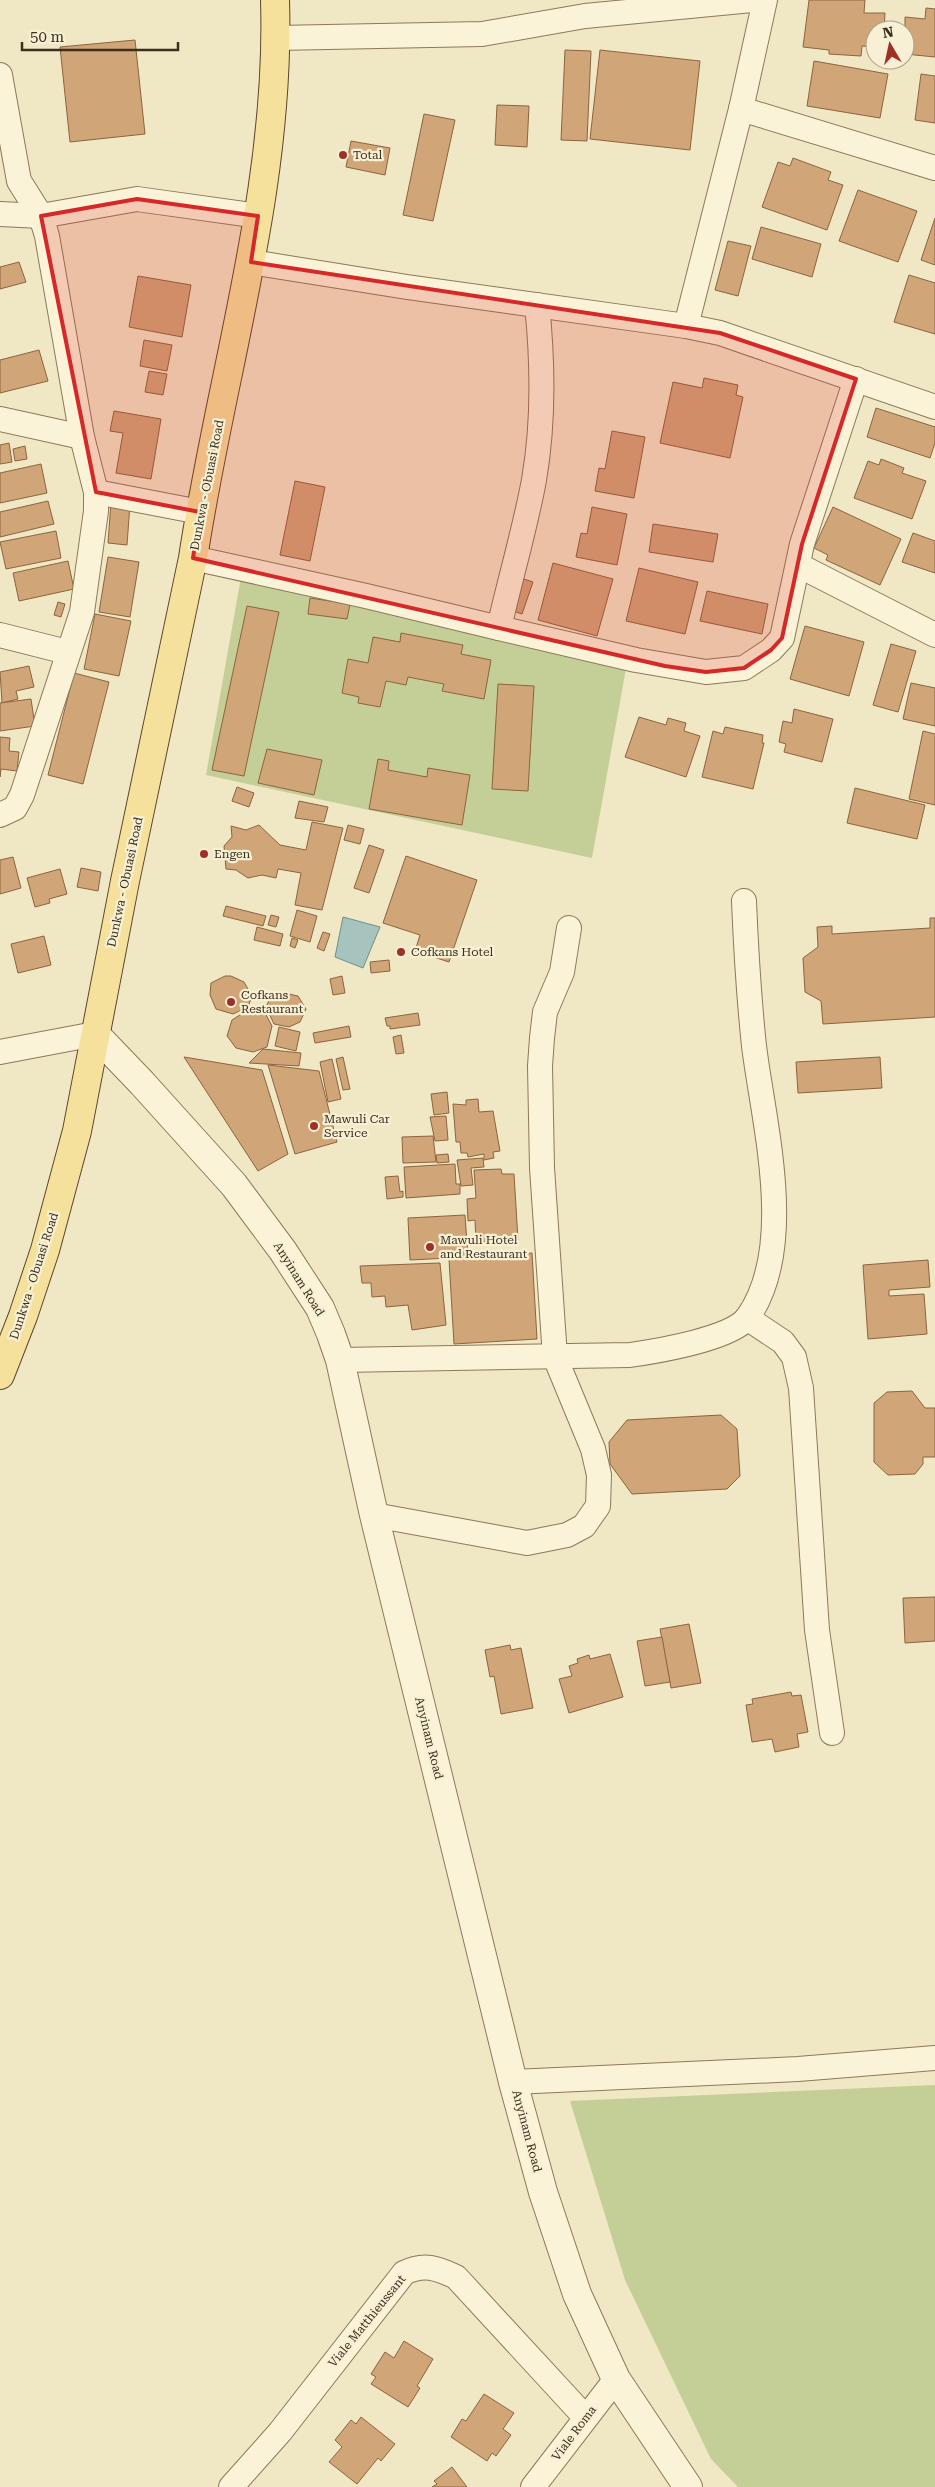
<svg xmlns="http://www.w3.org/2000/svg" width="935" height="2487" font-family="'Roboto Serif',serif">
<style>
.green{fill:#c4cf97}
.water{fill:#a6c3bd;stroke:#6c928c}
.building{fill:#d0a578;stroke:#8c643e}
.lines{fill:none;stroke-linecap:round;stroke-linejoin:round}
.minor-casing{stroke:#8c7959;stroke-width:26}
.tertiary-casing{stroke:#8c7959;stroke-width:30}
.primary-casing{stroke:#5a462e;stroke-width:30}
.minor{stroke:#faf3d8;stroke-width:24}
.tertiary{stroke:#faf3d8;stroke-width:28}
.primary{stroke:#f5e19b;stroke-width:28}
.marked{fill:#d62828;fill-opacity:0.2;stroke:#d62828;stroke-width:4;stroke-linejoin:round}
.poi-dot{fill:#9e3027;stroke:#f7f0d4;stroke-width:2}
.labels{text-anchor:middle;stroke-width:4.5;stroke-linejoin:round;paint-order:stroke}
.poi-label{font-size:12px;fill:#3b2f1e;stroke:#f7f0d4;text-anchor:start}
.street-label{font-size:12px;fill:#3b2f1e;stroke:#f7f0d4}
</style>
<rect width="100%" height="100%" fill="#f0e7c4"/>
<g class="green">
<polygon points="241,577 628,657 592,858 206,775"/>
<polygon points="935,2085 935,2487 738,2487 711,2459 625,2280 570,2101"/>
</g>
<polygon class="water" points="343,917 380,927 363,968 335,957"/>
<g class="building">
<polygon points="809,0 865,0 864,13 885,13 884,30 875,30 875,47 862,46 861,56 829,54 829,50 803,47"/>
<polygon points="926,8 935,9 935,57 905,54 905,17 925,19"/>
<polygon points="135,40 145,134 70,142 60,47"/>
<polygon points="565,50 591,51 587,141 561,140"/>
<polygon points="600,50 700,61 690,150 590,139"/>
<polygon points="814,61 888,74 880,118 807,106"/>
<polygon points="921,74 935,76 935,123 915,120"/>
<polygon points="497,105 529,106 527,147 495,145"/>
<polygon points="424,114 455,120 433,221 403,215"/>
<polygon points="351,141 390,148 385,175 346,167"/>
<polygon points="793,158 831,172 828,180 843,185 827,230 762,207 778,162 790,166"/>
<polygon points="858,190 917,211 898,262 839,241"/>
<polygon points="935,218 935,265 921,260"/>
<polygon points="761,227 821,244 812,277 752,259"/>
<polygon points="728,241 751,246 738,296 715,290"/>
<polygon points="19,262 26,282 0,289 0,267"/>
<polygon points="909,275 935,283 935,334 894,322"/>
<polygon points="138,276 191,285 182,337 129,327"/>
<polygon points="144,340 172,345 167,371 140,366"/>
<polygon points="39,350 48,381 0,393 0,360"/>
<polygon points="149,371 167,374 163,395 145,392"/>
<polygon points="704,378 738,385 736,395 743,397 730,458 660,443 673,382 702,388"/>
<polygon points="876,408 935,427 935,443 930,458 867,437"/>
<polygon points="114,411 161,419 151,479 116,473 123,433 110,431"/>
<polygon points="612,431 645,437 634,498 595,491 599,468 605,469"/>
<polygon points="9,443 12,462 0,464 0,445"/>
<polygon points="25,446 27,459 15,461 13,449"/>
<polygon points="881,459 904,468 902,473 926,481 912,519 854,498 868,461 879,465"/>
<polygon points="41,464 47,493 0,503 0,473"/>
<polygon points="295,481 325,487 310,561 280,555"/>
<polygon points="48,501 54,524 0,537 0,512"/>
<polygon points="111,502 130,504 127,545 108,543"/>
<polygon points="592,507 627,514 617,565 576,557 581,533 587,534"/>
<polygon points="833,507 901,539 880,585 826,560 828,555 814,548"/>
<polygon points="653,524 718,534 713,562 649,552"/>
<polygon points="56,531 61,558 6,569 0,542"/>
<polygon points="913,533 935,541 935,573 902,562"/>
<polygon points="108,557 139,562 130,617 99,612"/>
<polygon points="68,561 74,589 19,601 13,573"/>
<polygon points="553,563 613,579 597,636 538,620"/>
<polygon points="639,568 698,582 685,634 626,621"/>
<polygon points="515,576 533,582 522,614 504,608"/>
<polygon points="707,591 768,604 762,634 700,621"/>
<polygon points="310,598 350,604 347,619 308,614"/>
<polygon points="58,602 65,604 61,617 54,615"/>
<polygon points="247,606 279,612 244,776 212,770"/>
<polygon points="95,614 131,621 119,676 84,669"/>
<polygon points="805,626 864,642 849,696 790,679"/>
<polygon points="401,633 463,645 461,654 491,660 484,699 442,691 444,684 408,677 406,685 386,681 380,707 358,703 359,697 342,693 348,659 368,663 373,637 400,642"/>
<polygon points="891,644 916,651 898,712 873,705"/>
<polygon points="29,666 34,687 16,691 18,699 2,703 0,672"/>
<polygon points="74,673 109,682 83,784 48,775"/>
<polygon points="911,683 935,688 935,726 903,719"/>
<polygon points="498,684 534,686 528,791 492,789"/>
<polygon points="31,699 35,726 0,731 0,703"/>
<polygon points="794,709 833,719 822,762 784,752 786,744 779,742 783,721 792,723"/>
<polygon points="639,717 666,725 668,718 686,723 684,731 700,736 686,777 625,757"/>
<polygon points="725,727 763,735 762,743 764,743 753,789 702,777 713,731 723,734"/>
<polygon points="923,731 935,734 935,805 909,799"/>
<polygon points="0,737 10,738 9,751 19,752 17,771 1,769 0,777"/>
<polygon points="267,749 322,760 314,795 258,783"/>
<polygon points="378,759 389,761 388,770 427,777 428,768 470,775 462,825 369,809"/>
<polygon points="237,787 254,793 249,807 232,801"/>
<polygon points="855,788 925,805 917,839 847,823"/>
<polygon points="299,801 328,807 324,822 295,818"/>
<polygon points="312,822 343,828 322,910 295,905 301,873 278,869 276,878 262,875 248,878 236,870 226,869 224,846 232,837 231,826 246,830 259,825 280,845 306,850"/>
<polygon points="348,825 364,829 360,844 344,840"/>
<polygon points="369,845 384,850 369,893 354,888"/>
<polygon points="406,856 477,880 449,962 415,951 420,935 383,923"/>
<polygon points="13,857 21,888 0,894 0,860"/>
<polygon points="81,868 101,872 98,891 77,887"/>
<polygon points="60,869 67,894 49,899 50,903 35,907 27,878"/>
<polygon points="226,906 266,916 263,926 223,916"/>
<polygon points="297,910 317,916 310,942 290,936"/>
<polygon points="271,915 279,917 276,927 268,925"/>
<polygon points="930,918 935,918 935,1017 823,1024 821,1001 805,992 803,958 818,947 817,927 832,926 832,934 930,928"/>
<polygon points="257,927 283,934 280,946 254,940"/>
<polygon points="323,932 330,934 324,951 317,948"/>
<polygon points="44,936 51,965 18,973 11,944"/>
<polygon points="292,938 298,940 295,948 290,946"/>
<polygon points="389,960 390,971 371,973 370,962"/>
<polygon points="225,976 231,976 244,982 252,996 248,1007 233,1014 216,1009 210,995 211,983"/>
<polygon points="342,976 345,993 333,995 330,979"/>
<polygon points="284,993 298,996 306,1009 300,1022 289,1027 274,1024 266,1007 271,996"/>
<polygon points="249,1009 264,1011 272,1026 267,1047 253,1052 236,1048 227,1036 232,1020"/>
<polygon points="418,1013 420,1025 390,1029 390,1026 387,1026 385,1018"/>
<polygon points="349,1026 351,1037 315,1043 313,1033"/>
<polygon points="279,1027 300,1032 296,1051 275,1046"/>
<polygon points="401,1035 404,1053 396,1054 393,1037"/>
<polygon points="263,1049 301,1053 299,1066 249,1063"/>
<polygon points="184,1057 262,1070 288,1154 258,1171"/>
<polygon points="343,1057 350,1089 343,1090 336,1059"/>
<polygon points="880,1057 882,1088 798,1093 796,1062"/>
<polygon points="332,1059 341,1099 328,1102 320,1062"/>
<polygon points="268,1065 319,1071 337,1142 295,1154"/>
<polygon points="447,1092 449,1113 434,1115 431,1094"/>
<polygon points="478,1099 479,1112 493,1111 500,1151 493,1152 494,1158 484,1160 484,1154 468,1157 467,1153 461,1153 460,1142 456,1142 453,1104 466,1105 466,1100"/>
<polygon points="446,1116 448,1140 435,1141 430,1117"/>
<polygon points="433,1136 436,1162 403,1163 402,1137"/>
<polygon points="448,1154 449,1162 437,1163 436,1155"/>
<polygon points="483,1158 484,1167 471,1168 473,1185 461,1186 457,1160"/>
<polygon points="455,1164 456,1184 460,1184 460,1194 406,1198 404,1167"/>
<polygon points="501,1169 502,1174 514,1174 518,1240 476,1242 475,1220 468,1221 467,1199 476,1198 474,1170"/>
<polygon points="398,1176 400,1192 403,1191 403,1197 387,1199 385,1177"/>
<polygon points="465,1215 468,1257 410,1260 408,1218"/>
<polygon points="532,1253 537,1339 454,1344 449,1259"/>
<polygon points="928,1260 930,1287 889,1290 889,1296 924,1294 927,1334 868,1339 863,1265"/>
<polygon points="440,1263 446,1325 412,1330 408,1305 386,1307 385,1296 372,1297 371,1283 362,1283 360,1266"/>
<polygon points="912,1391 925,1408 935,1408 935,1457 923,1457 923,1464 915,1474 888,1475 874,1462 874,1403 887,1392"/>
<polygon points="721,1415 737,1429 740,1476 727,1489 632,1494 610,1464 609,1442 627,1420"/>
<polygon points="935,1597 935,1641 905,1643 903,1598"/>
<polygon points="689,1624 701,1683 671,1688 660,1629"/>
<polygon points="662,1637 670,1682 645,1686 637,1641"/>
<polygon points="510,1645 511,1650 521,1648 533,1708 501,1714 494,1676 490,1677 485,1650"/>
<polygon points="610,1654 623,1697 569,1713 559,1679 572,1676 569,1666 578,1663 577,1659 589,1655 590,1659"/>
<polygon points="791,1692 792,1696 801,1695 808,1732 797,1734 799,1747 775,1752 772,1739 752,1742 746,1705 753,1704 752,1699"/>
<polygon points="404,2341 433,2359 417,2386 420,2388 408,2407 371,2384 376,2377 371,2374 385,2352 394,2358"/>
<polygon points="484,2394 514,2413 503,2429 511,2435 496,2456 492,2453 487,2461 451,2437 462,2419 466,2421"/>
<polygon points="361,2417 395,2444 381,2461 378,2458 357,2484 329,2462 342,2447 335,2440 351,2420 356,2424"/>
<polygon points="452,2467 467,2487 432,2487 437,2484 434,2481"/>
</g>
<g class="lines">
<g class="minor-casing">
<g id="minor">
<polyline points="276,38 482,34 585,16 752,0"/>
<polyline points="0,75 19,181 41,216 47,236 82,437 96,492 96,511 82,612 22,795 15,808 0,815"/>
<polyline points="741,109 765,0"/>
<polyline points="0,214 41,216 137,199 258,216"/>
<polyline points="251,262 407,287 686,326 720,333 935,407"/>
<polyline points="686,326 741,109 935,168"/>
<polyline points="0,419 82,437"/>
<polyline points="96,492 200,512"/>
<path d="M193,558L366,596L499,628C510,579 525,529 534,480C544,422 543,363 537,305"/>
<polyline points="798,565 935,635"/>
<polyline points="499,628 636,660 706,672 744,668 771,650 782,638 802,544 856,379"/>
<polyline points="0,635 67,652"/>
<polyline points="0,1052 95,1034"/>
<polyline points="747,1318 783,1342 794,1357 801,1388 817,1630 832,1733"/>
<path d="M340,1360L630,1355C657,1351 732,1339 748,1317C797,1246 764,1126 754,1046C749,998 746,950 744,901"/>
<polyline points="374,1515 527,1543 567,1535 584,1526 598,1506 599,1475 593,1449 555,1357 542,1168 540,1066 542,1038 545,1012 562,972 569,928"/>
<polyline points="513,2082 798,2069 935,2058"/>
<path d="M231,2487L280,2432L404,2273C424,2263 437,2268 456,2277L585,2417"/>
<polyline points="533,2487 616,2379"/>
</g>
</g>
<g class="tertiary-casing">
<polyline id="tertiary" points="95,1034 142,1083 234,1185 283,1251 320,1308 331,1334 340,1360 374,1515 513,2082 543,2192 577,2294 616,2379 688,2487"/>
</g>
<g class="primary-casing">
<path id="primary" d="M0,1375L23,1316L45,1250L77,1131L125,881L193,558C221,372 281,190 275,0"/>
</g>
<use href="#minor" class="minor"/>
<use href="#tertiary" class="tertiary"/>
<use href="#primary" class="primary"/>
</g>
<path class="marked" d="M137,199L258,216L251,262L720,333L856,379L802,544L782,638L771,650L744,668L706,672L665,666L193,558L200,512L96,492L41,216Z"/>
<g class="poi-dot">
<circle cx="343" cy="155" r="5"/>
<circle cx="204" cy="854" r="5"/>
<circle cx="401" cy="952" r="5"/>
<circle cx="231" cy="1002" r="5"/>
<circle cx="314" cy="1126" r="5"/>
<circle cx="430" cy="1247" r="5"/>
</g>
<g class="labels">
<g class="poi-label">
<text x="353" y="159">Total</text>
<text x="214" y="858">Engen</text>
<text x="411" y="956">Cofkans Hotel</text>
<text x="241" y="999">Cofkans<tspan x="241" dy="14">Restaurant</tspan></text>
<text x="324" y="1123">Mawuli Car<tspan x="324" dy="14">Service</tspan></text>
<text x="440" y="1244">Mawuli Hotel<tspan x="440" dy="14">and Restaurant</tspan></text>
</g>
<g class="street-label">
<text transform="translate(207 485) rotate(-79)" y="4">Dunkwa - Obuasi Road</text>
<text transform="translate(125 882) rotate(-78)" y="4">Dunkwa - Obuasi Road</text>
<text transform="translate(34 1276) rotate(-72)" y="4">Dunkwa - Obuasi Road</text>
<text transform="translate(299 1279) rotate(58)" y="4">Anyinam Road</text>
<text transform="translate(429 1738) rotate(76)" y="4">Anyinam Road</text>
<text transform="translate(527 2131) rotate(75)" y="4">Anyinam Road</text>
<text transform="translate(367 2321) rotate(-51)" y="4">Viale Matthieussant</text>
<text transform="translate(574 2433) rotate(-53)" y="4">Viale Roma</text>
</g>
</g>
<g transform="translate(890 45) rotate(351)"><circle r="24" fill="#f7f0d4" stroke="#aca38b"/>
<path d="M0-4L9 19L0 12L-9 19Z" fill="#9e3027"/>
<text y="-8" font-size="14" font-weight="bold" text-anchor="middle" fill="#3b2f1e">N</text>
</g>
<path d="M22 42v8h156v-8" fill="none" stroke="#3b2f1e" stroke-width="2.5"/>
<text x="30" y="42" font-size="15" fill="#3b2f1e" stroke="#f7f0d4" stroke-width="4" paint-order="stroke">50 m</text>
</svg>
